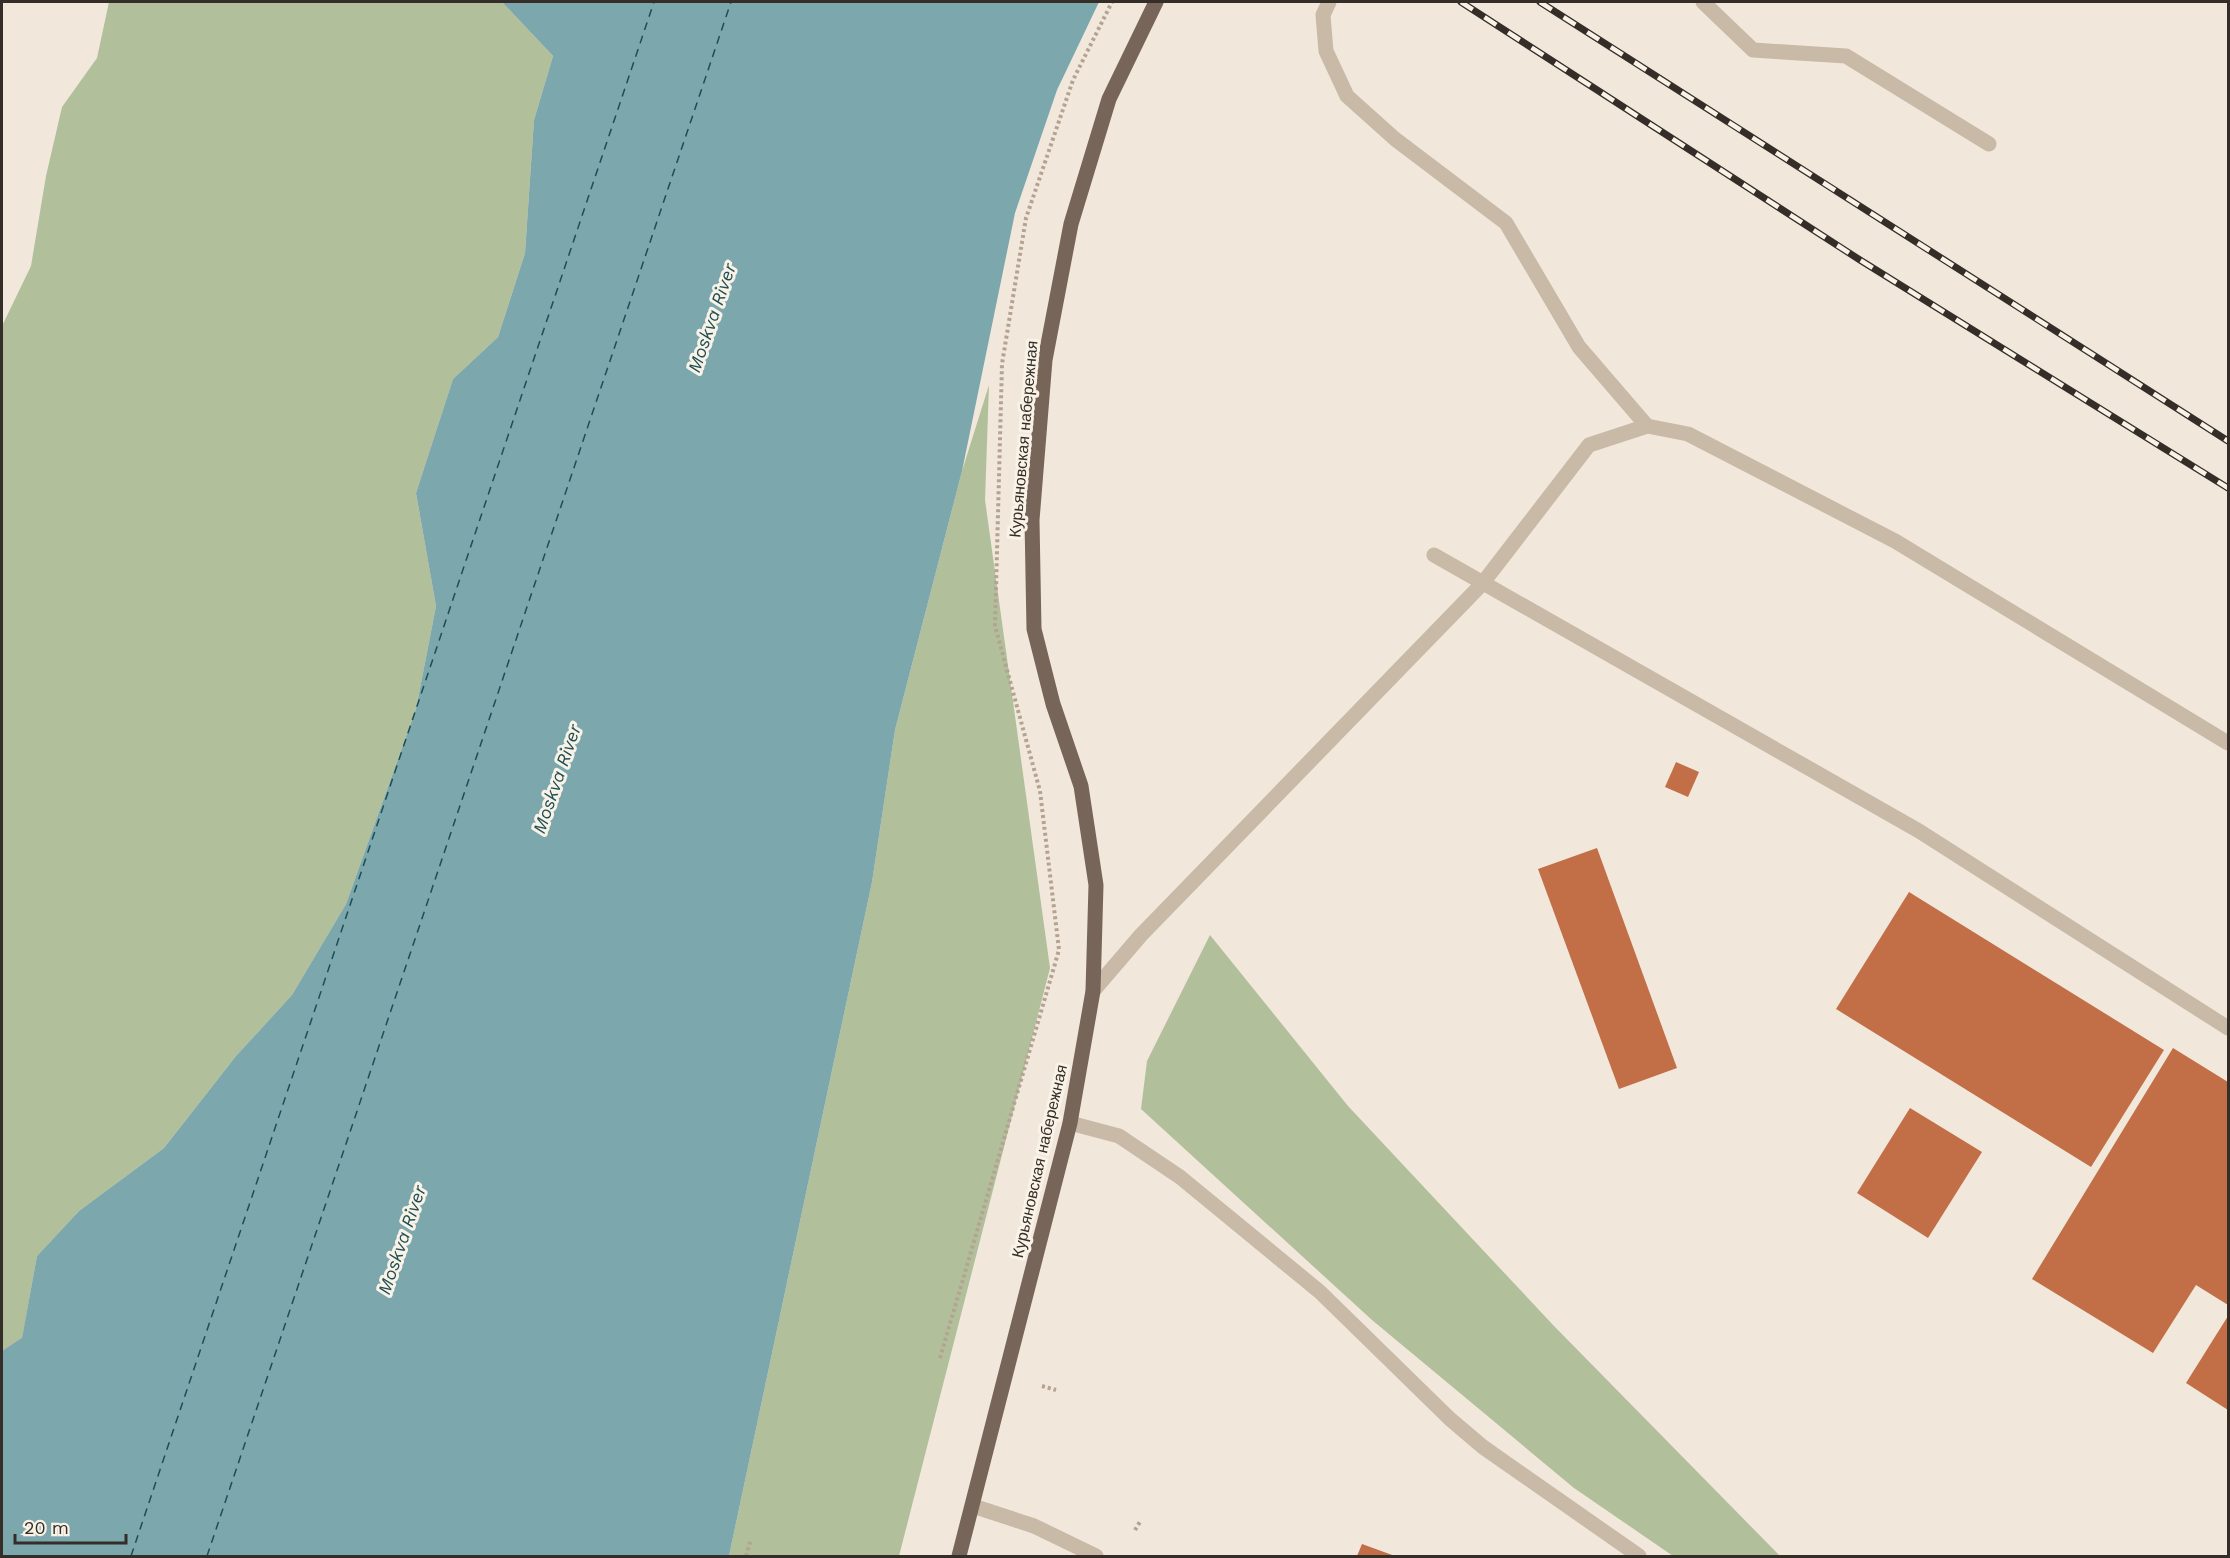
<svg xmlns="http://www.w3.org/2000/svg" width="2230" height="1558" font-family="'Work Sans',sans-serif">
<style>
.green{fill:#b1bf9b}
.water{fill:#7ba7ad}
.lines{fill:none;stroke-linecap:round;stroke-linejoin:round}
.ferry{stroke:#1e4e55;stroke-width:1.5;stroke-dasharray:8 6;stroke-linecap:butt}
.building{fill:#c26f48}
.path{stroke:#b4a392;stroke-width:4;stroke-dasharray:3 3;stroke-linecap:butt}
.minor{stroke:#c9b9a7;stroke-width:15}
.major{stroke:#776559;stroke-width:15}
.rail-casing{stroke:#352d28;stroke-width:7}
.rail{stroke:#f9f2e7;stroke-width:4.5;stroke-dasharray:14;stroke-linecap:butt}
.labels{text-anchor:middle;stroke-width:6;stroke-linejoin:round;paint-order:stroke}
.street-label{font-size:16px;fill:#352d28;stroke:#f9f2e7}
.water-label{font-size:18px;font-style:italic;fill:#1e4e55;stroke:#f9f2e7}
</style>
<rect width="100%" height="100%" fill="#f1e8db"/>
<g class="green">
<polygon points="109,2 502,2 553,56 534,120 525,253 498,337 453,379 416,493 436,606 416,709 346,904 292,995 236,1056 164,1148 79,1211 37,1256 22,1339 2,1351 2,326 31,266 46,176 62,107 97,58"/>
<polygon points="989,385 985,500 1050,968 899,1556 729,1556 872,882 895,730 962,471"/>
<polygon points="1210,935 1348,1106 1554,1326 1780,1556 1673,1556 1574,1488 1372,1320 1141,1109 1147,1061"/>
</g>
<polygon class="water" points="502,2 1099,2 1057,90 1015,213 962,471 895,730 872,882 729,1556 2,1556 2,1351 22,1338 37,1256 79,1211 164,1148 236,1056 292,995 346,904 416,709 436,606 416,493 453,379 498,337 525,253 534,120 553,56"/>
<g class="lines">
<g class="ferry">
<polyline points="131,1556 654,2"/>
<polyline points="207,1556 731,2"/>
</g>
</g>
<g class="building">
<polygon points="1676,762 1699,772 1688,797 1665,787"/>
<polygon points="1597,848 1677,1068 1619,1089 1538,869"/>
<polygon points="1909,892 2164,1050 2091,1167 1836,1009"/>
<polygon points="2173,1048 2228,1082 2228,1305 2196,1285 2153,1353 2032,1279"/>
<polygon points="1910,1108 1982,1152 1928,1238 1857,1193"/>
<polygon points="2228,1316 2228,1410 2186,1383"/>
<polygon points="1362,1544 1395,1556 1357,1556"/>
</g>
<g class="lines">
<g class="path">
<polyline points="940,1358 1059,950 1040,791 995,626 1002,364 1026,218 1073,80 1112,2"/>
<polyline points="1042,1386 1056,1390"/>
<polyline points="1135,1530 1141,1520"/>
<polyline points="746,1556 751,1539"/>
</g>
<g class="minor">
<polyline points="1329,2 1323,15 1326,51 1347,96 1395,139 1506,223 1579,347 1647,426"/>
<polyline points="1703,2 1753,50 1846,56 1989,144"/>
<polyline points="1434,555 1919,831 2228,1028"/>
<polyline points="1093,991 1141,935 1482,584 1589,445 1647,426 1688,434 1895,541 2228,743"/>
<polyline points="1070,1123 1119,1136 1180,1177 1320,1292 1450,1419 1483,1447 1639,1556"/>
<polyline points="973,1506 1034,1526 1096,1556"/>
</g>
<polyline class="major" points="959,1556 1070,1123 1093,991 1096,885 1081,786 1053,704 1034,629 1032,520 1045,360 1071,224 1109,99 1156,2"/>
<g class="rail-casing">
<g id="rail">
<polyline points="1461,2 1860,260 2228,488"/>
<polyline points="1540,2 2228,441"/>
</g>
</g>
<use href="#rail" class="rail"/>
</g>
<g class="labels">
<g class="street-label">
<text transform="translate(1023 439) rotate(-85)" y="6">Курьяновская набережная</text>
<text transform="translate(1039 1161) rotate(-77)" y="6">Курьяновская набережная</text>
</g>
<g class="water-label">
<text transform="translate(712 318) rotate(-71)" y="6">Moskva River</text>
<text transform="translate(557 779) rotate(-71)" y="6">Moskva River</text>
<text transform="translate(402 1240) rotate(-71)" y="6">Moskva River</text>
</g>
</g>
<rect width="2230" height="1558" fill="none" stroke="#352d28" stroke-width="6"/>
<path d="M15 1534v9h111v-9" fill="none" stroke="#352d28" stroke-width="3"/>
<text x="24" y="1534" font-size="18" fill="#352d28" stroke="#f9f2e7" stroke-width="4.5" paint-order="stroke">20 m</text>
</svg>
